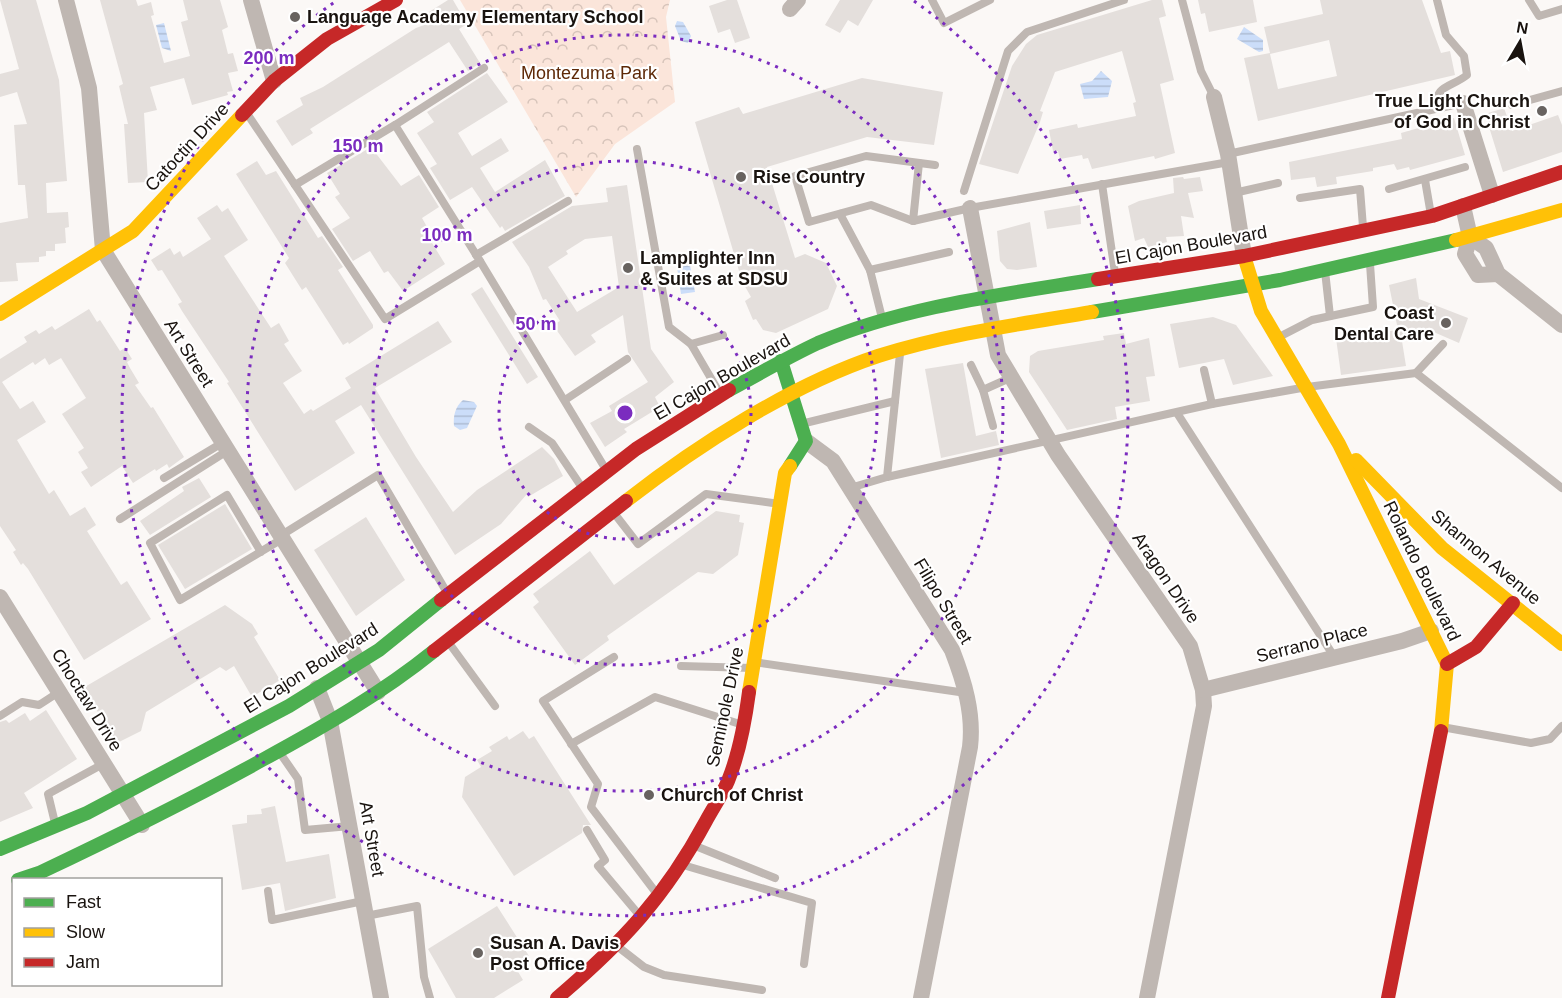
<svg xmlns="http://www.w3.org/2000/svg" width="1562" height="998" font-family="Helvetica,sans-serif">
<style>
.park{fill:url(#park-crowns)}
.water{fill:url(#water-rules)}
.building{fill:#e4dfdc;fill-rule:evenodd}
.lines{fill:none;stroke-linecap:round;stroke-linejoin:round}
.lane{stroke:#bfb7b2;stroke-width:8}
.street{stroke:#bfb7b2;stroke-width:16}
.fast{stroke:#4caf50;stroke-width:14}
.slow{stroke:#ffc107;stroke-width:14}
.jam{stroke:#c62828;stroke-width:14}
.ring{fill:none;stroke:#7b2cbf;stroke-width:3;stroke-dasharray:3 6}
.poi-dot{fill:#686360;stroke:#fff;stroke-width:2}
.labels{text-anchor:middle;stroke-width:4.5;stroke-linejoin:round;paint-order:stroke}
.poi-label{font-size:18px;font-weight:bold;fill:#19130f;stroke:#fff;text-anchor:start}
.park-label{font-size:18px;fill:#5e2907;stroke:#fff}
.street-label{font-size:18px;fill:#19130f;stroke:#fff}
.centre{fill:#7b2cbf;stroke:#fff;stroke-width:3}
.ring-label{font-size:18px;text-anchor:middle;font-weight:bold;fill:#7b2cbf;stroke:#fff;stroke-width:4.5;stroke-linejoin:round;paint-order:stroke}
</style>
<defs>
<pattern id="park-crowns" width="20" height="18" patternUnits="userSpaceOnUse" patternTransform="scale(1.5)"><rect width="20" height="18" fill="#fbe5da"/><path d="M2 6a3 3 0 1 1 6 0M12 15a3 3 0 1 1 6 0" fill="none" stroke="#d7c4ba"/></pattern>
<pattern id="water-rules" width="6" height="5" patternUnits="userSpaceOnUse" patternTransform="scale(1.5)"><rect width="6" height="5" fill="#cbddf9"/><path d="M0 2.5h6" fill="none" stroke="#aebdd4"/></pattern>
</defs>
<rect width="100%" height="100%" fill="#fbf8f6"/>
<polygon class="park" points="460,0 670,0 666,17 675,102 615,144 576,197"/>
<g class="water">
<polygon points="677,21 683,22 691,36 688,43 681,41 675,26"/>
<polygon points="164,23 171,51 162,48 156,25"/>
<polygon points="1244,27 1263,40 1263,51 1259,52 1237,39"/>
<polygon points="1101,71 1112,81 1108,97 1084,99 1080,84 1092,81"/>
<polygon points="690,265 695,292 681,294 677,267"/>
<path d="M463,400L474,402L477,406L467,428L460,430L454,426C453,416 455,407 463,400Z"/>
</g>
<g class="building">
<polygon points="0,0 36,0 59,80 67,181 46,183 47,213 68,212 69,227 65,228 66,243 55,244 55,251 46,251 46,256 39,257 39,262 16,263 18,281 0,282 0,223 28,218 25,185 18,185 14,125 27,124 17,92 0,97 0,74 19,69"/>
<polygon points="100,0 136,0 138,6 151,2 154,15 151,16 164,63 190,56 181,22 188,20 183,0 220,0 228,27 222,30 228,54 233,53 238,71 228,73 233,91 227,92 228,95 192,105 184,78 150,87 157,110 144,113 148,182 128,183 124,124 128,124 119,86 123,84"/>
<polygon points="448,0 453,0 467,24 459,29 480,63 468,71 449,42 310,129 313,133 292,146 276,121 303,105 300,98 323,87 416,28 435,21 429,12"/>
<polygon points="727,0 737,0 750,38 735,43 730,29 718,33 709,6"/>
<polygon points="840,0 873,0 858,26 848,20 840,33 825,25"/>
<polygon points="1152,0 1162,0 1166,16 1159,18 1174,80 1160,84 1175,153 1155,159 1154,156 1092,169 1088,158 1083,159 1082,155 1060,159 1058,151 1053,151 1049,130 1077,124 1078,128 1136,116 1133,103 1136,102 1122,51 1055,72 1040,111 1043,112 1040,122 1018,174 979,164 1012,66 1026,44 1037,35"/>
<polygon points="1198,0 1253,0 1257,22 1209,32 1205,13 1201,14"/>
<path d="M1320,0H1422L1441,53L1450,51L1455,75L1258,121L1244,58L1270,53L1264,27L1323,14ZM1329,40L1337,76L1278,89L1270,54Z"/>
<polygon points="487,73 508,102 458,133 472,156 501,138 509,151 480,168 495,192 545,160 565,196 505,231 502,226 500,228 472,187 450,200 430,168 437,164 417,133 434,122 427,112"/>
<polygon points="862,78 943,92 934,145 867,137 767,167 795,258 805,254 826,263 837,286 828,309 776,333 763,330 756,319 753,320 745,301 751,297 742,281 695,122 739,107 743,114"/>
<polygon points="1504,108 1512,131 1558,115 1562,125 1562,152 1503,172 1485,114"/>
<polygon points="1454,118 1465,155 1410,170 1409,167 1397,170 1394,164 1373,168 1373,171 1336,177 1337,184 1317,187 1315,177 1291,180 1289,162 1402,139 1401,133"/>
<polygon points="371,147 401,186 419,175 439,207 422,218 435,241 432,243 445,264 403,291 388,271 384,273 370,251 353,261 332,229 350,218 335,197 340,194 327,173"/>
<polygon points="257,161 266,175 276,171 318,238 322,236 343,267 338,270 373,325 373,328 349,344 348,342 343,345 306,287 302,290 285,263 289,258 236,174"/>
<polygon points="1183,177 1184,179 1200,177 1203,191 1188,193 1194,218 1181,216 1184,236 1166,237 1167,242 1148,247 1144,238 1135,241 1128,206 1139,201 1174,193 1173,178"/>
<path d="M627,185L651,349L674,382L655,397L660,407L624,429L627,432L605,447L590,423L612,411L609,406L648,382L628,352L623,315L591,335L596,342L575,356L553,325L560,321L546,299L543,300L529,267L512,242L572,206L608,202L606,188ZM612,236L619,287L577,312L548,267L568,254L566,251L585,239Z"/>
<polygon points="217,205 222,212 228,208 248,240 224,256 271,328 279,323 289,341 284,344 302,371 283,383 304,414 311,409 313,411 351,388 345,378 438,321 452,342 375,388 416,457 453,512 477,490 542,447 554,459 563,476 528,497 527,494 501,524 455,555 361,405 335,421 355,453 295,491 227,383 229,382 182,311 178,304 182,302 162,270 158,271 151,260 170,248 174,255 180,251 183,257 211,239 197,218"/>
<polygon points="1080,205 1081,224 1047,229 1044,211"/>
<polygon points="1030,222 1037,267 1017,270 1007,269 1000,261 997,231"/>
<polygon points="1416,278 1419,299 1468,318 1459,343 1429,330 1401,335 1406,366 1341,375 1336,338 1398,330 1389,285"/>
<polygon points="482,287 538,377 527,384 471,294"/>
<polygon points="89,309 97,322 100,320 120,351 125,348 132,359 127,362 130,368 139,383 135,385 151,408 153,407 184,457 169,468 167,464 156,471 155,469 133,483 122,466 91,487 81,472 88,468 78,452 84,448 62,414 86,398 61,358 49,365 45,358 35,365 33,362 2,382 20,409 33,401 46,422 17,440 49,494 54,490 70,516 85,507 96,525 87,531 121,585 127,581 151,619 84,660 28,569 23,563 21,565 13,552 16,550 0,526 0,359 27,342 24,337 36,330 39,334 52,326 55,330"/>
<polygon points="1213,317 1236,325 1273,376 1233,385 1224,359 1179,368 1170,324"/>
<polygon points="1124,333 1126,344 1149,338 1155,376 1146,377 1150,401 1115,407 1117,419 1067,430 1029,372 1030,356 1038,351 1104,340 1103,336"/>
<polygon points="963,363 976,436 996,431 999,445 941,458 925,369"/>
<polygon points="199,478 211,497 150,535 140,521 184,491 182,487"/>
<polygon points="225,504 252,549 185,589 158,545"/>
<polygon points="716,511 740,515 739,522 744,523 738,555 713,574 698,572 607,636 609,640 575,665 533,607 539,602 533,594 590,551 614,585"/>
<polygon points="366,517 405,580 356,616 314,550"/>
<polygon points="225,605 252,624 258,634 254,637 280,680 252,697 234,666 226,671 220,667 146,712 141,731 117,743 83,688"/>
<polygon points="46,710 77,759 24,793 33,808 0,822 0,722 6,720 9,723 25,713 30,721"/>
<polygon points="523,731 529,739 534,736 591,825 583,825 582,833 514,876 462,797 465,777 481,767 477,760 492,751 489,747 507,736 509,740"/>
<polygon points="275,806 286,862 329,854 336,898 285,911 280,883 242,890 232,825 247,823 247,815 262,814 261,809"/>
<polygon points="497,906 529,956 514,965 523,980 494,998 456,998 428,949"/>
</g>
<g class="lines">
<g class="lane">
<polyline points="932,0 944,23 990,0"/>
<polyline points="1182,0 1201,71 1214,97"/>
<polyline points="1529,0 1539,16 1562,9"/>
<polyline points="1512,105 1562,91"/>
<path d="M1436,109C1435,84 1451,88 1467,75L1464,56L1446,35L1437,0"/>
<polyline points="246,112 385,319 480,261 605,468"/>
<polyline points="395,125 484,68"/>
<polyline points="637,149 669,327 691,344 719,392"/>
<polyline points="1228,154 1463,103"/>
<polyline points="935,165 866,156 795,176 809,222 871,205 913,221 970,208 1229,162"/>
<polyline points="1425,180 1431,215"/>
<polyline points="1102,184 1115,273"/>
<polyline points="295,185 395,125 480,261"/>
<polyline points="1389,189 1465,167"/>
<polyline points="964,191 1008,51 1027,32 1124,0"/>
<polyline points="1234,193 1278,183"/>
<polyline points="1300,198 1360,189 1363,227"/>
<polyline points="840,214 870,270 882,318"/>
<polyline points="913,221 919,163"/>
<polyline points="476,255 568,201"/>
<polyline points="870,270 949,252"/>
<polyline points="1325,271 1330,316"/>
<polyline points="1279,337 1312,320 1373,307 1370,264"/>
<polyline points="691,344 723,335"/>
<polyline points="971,365 983,390 993,426"/>
<polyline points="1204,370 1212,404"/>
<polyline points="1416,373 1443,344"/>
<polyline points="983,390 1012,377"/>
<polyline points="565,400 627,359"/>
<polyline points="1177,413 1335,658"/>
<polyline points="801,424 895,401"/>
<polyline points="529,427 552,443 581,486"/>
<polyline points="887,477 1212,404 1307,387 1416,373 1562,488"/>
<polyline points="164,478 222,443"/>
<polyline points="850,488 887,477 900,354"/>
<polyline points="614,513 638,544 706,494 780,504"/>
<polyline points="120,519 227,451"/>
<polyline points="280,536 378,475 446,591"/>
<polyline points="261,552 227,495 150,543 180,600 282,539"/>
<polyline points="449,643 495,706"/>
<polyline points="614,657 543,701 598,784 591,807 657,894"/>
<polyline points="754,662 966,693"/>
<polyline points="681,666 752,668"/>
<polyline points="0,716 22,702 39,705 59,692"/>
<polyline points="1442,727 1531,743 1550,739 1562,726"/>
<polyline points="571,744 655,697 743,725"/>
<polyline points="280,753 298,779 305,830 350,826"/>
<polyline points="55,823 48,794 103,764"/>
<polyline points="587,830 605,860 598,866 640,916"/>
<polyline points="693,845 775,878"/>
<polyline points="683,865 812,903 804,964"/>
<polyline points="268,891 272,920 363,901"/>
<polyline points="366,916 417,906 424,977 430,998"/>
<polyline points="617,946 644,967 664,975 762,990"/>
</g>
<g class="street">
<polyline points="66,0 89,88 103,250 378,692"/>
<polyline points="251,0 274,81"/>
<polyline points="790,9 798,0"/>
<polyline points="1214,97 1228,154 1244,256"/>
<polyline points="1463,103 1492,195"/>
<polyline points="1463,206 1470,237 1465,254 1478,275 1498,274"/>
<polyline points="970,208 998,355 1058,455 1190,646 1203,690 1204,706 1147,998"/>
<polyline points="1470,237 1486,248 1498,274 1562,325"/>
<path d="M806,441L833,461L952,650C964,681 974,713 970,747L921,998"/>
<polyline points="0,597 142,825"/>
<polyline points="317,688 330,721 381,998"/>
<polyline points="1203,690 1402,641 1431,631"/>
</g>
<g class="fast">
<polyline points="1092,312 1280,280 1456,240"/>
<polyline points="781,361 806,441 790,466"/>
<path d="M729,390C759,374 788,357 818,343C904,306 1007,294 1098,279"/>
<polyline points="0,849 87,813 289,706 379,650 441,600"/>
<path d="M18,880L39,873C115,837 190,800 264,759C323,727 382,693 434,651"/>
</g>
<g class="slow">
<polyline points="1456,240 1562,210"/>
<polyline points="1244,256 1261,311 1339,444 1447,664 1441,731"/>
<polyline points="0,314 133,231 242,115"/>
<polyline points="1356,460 1442,548 1562,644"/>
<path d="M626,501C698,445 791,385 878,356C947,334 1021,324 1092,312"/>
<polyline points="749,692 785,473 790,466"/>
</g>
<g class="jam">
<polyline points="242,115 274,81 327,39 396,0"/>
<polyline points="1098,279 1244,256 1432,216 1562,172"/>
<polyline points="441,600 636,449 729,390"/>
<polyline points="434,651 626,501"/>
<polyline points="1447,664 1476,647 1513,603"/>
<path d="M557,998C622,943 665,897 706,821C713,808 722,795 728,781C739,754 745,722 749,692"/>
<polyline points="1388,998 1441,731"/>
</g>
</g>
<g class="ring">
<circle cx="625" cy="413" r="126"/>
<circle cx="625" cy="413" r="252"/>
<circle cx="625" cy="413" r="378"/>
<path d="M914 1A503 503 0 1 1 336 1"/>
</g>
<g class="poi-dot">
<circle cx="295" cy="17" r="6"/>
<circle cx="1542" cy="111" r="6"/>
<circle cx="741" cy="177" r="6"/>
<circle cx="628" cy="268" r="6"/>
<circle cx="1446" cy="323" r="6"/>
<circle cx="649" cy="795" r="6"/>
<circle cx="478" cy="953" r="6"/>
</g>
<g class="labels">
<g class="poi-label">
<text x="307" y="23">Language Academy Elementary School</text>
<text x="1530" y="107" text-anchor="end">True Light Church<tspan x="1530" dy="21">of God in Christ</tspan></text>
<text x="753" y="183">Rise Country</text>
<text x="640" y="264">Lamplighter Inn<tspan x="640" dy="21">&amp; Suites at SDSU</tspan></text>
<text x="1434" y="319" text-anchor="end">Coast<tspan x="1434" dy="21">Dental Care</tspan></text>
<text x="661" y="801">Church of Christ</text>
<text x="490" y="949">Susan A. Davis<tspan x="490" dy="21">Post Office</tspan></text>
</g>
<g class="park-label">
<text x="589" y="79">Montezuma Park</text>
</g>
<g class="street-label">
<text transform="translate(187 147) rotate(-47)" y="6">Catoctin Drive</text>
<text transform="translate(1191 245) rotate(-10)" y="6">El Cajon Boulevard</text>
<text transform="translate(189 353) rotate(58)" y="6">Art Street</text>
<text transform="translate(722 377) rotate(-30)" y="6">El Cajon Boulevard</text>
<text transform="translate(1486 557) rotate(40)" y="6">Shannon Avenue</text>
<text transform="translate(1422 571) rotate(64)" y="6">Rolando Boulevard</text>
<text transform="translate(1166 578) rotate(56)" y="6">Aragon Drive</text>
<text transform="translate(943 601) rotate(59)" y="6">Filipo Street</text>
<text transform="translate(1312 643) rotate(-14)" y="6">Serrano Place</text>
<text transform="translate(311 668) rotate(-32)" y="6">El Cajon Boulevard</text>
<text transform="translate(87 700) rotate(58)" y="6">Choctaw Drive</text>
<text transform="translate(725 707) rotate(-78)" y="6">Seminole Drive</text>
<text transform="translate(372 839) rotate(80)" y="6">Art Street</text>
</g>
</g>
<circle cx="625" cy="413" r="9" class="centre"/>
<g class="ring-label">
<text x="269" y="64">200 m</text>
<text x="358" y="152">150 m</text>
<text x="447" y="241">100 m</text>
<text x="536" y="330">50 m</text>
</g>
<rect x="12" y="878" width="210" height="108" fill="#ffffff" stroke="#a3a19f" stroke-width="1.5"/>
<rect x="24" y="898" width="30" height="9" fill="#4caf50" stroke="#a3a19f" stroke-width="1.5"/>
<text x="66" y="908" font-size="18" fill="#19130f">Fast</text>
<rect x="24" y="928" width="30" height="9" fill="#ffc107" stroke="#a3a19f" stroke-width="1.5"/>
<text x="66" y="938" font-size="18" fill="#19130f">Slow</text>
<rect x="24" y="958" width="30" height="9" fill="#c62828" stroke="#a3a19f" stroke-width="1.5"/>
<text x="66" y="968" font-size="18" fill="#19130f">Jam</text>
<g transform="translate(1520 42) rotate(10)" stroke="#ffffff" stroke-width="4.5" paint-order="stroke">
<path d="M0-4.5L10 22L0 15L-10 22Z" fill="#19130f"/>
<text y="-9" font-size="16" font-weight="bold" text-anchor="middle" fill="#19130f">N</text>
</g>
</svg>
